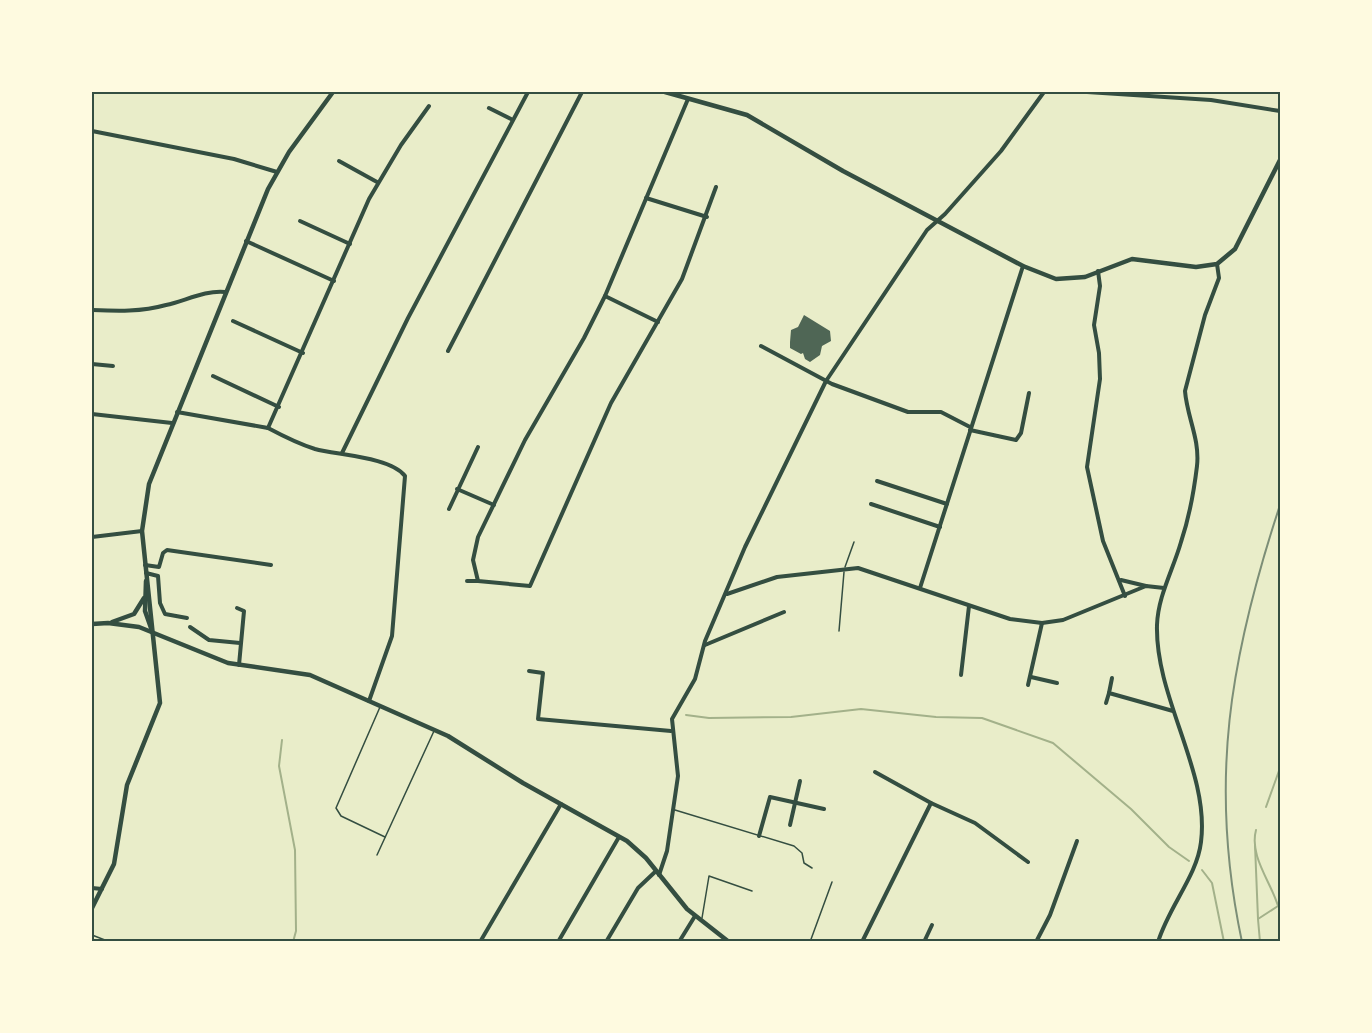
<svg xmlns="http://www.w3.org/2000/svg" width="1372" height="1033" font-family="Signika,sans-serif">
<style>
.lines{fill:none;stroke-linecap:round;stroke-linejoin:round}
.stream{stroke:#a3b18a;stroke-width:2}
.building{fill:#4f6655}
.service{stroke:#344e41;stroke-width:1.5}
.minor{stroke:#344e41;stroke-width:4}
.tertiary{stroke:#344e41;stroke-width:4.5}
.rail{stroke:#7c8e77;stroke-width:2}
.neatline{fill:none;stroke:#344e41;stroke-width:2}
</style>
<rect width="100%" height="100%" fill="#e9edc9"/>
<g class="lines">
<g class="stream">
<polyline points="686,715 709,718 791,717 861,709 936,717 982,718 1053,743 1131,809 1169,847 1189,861"/>
<polyline points="282,740 279,766 295,850 296,931 293,942"/>
<polyline points="1266,807 1280,768"/>
<path d="M1256,830C1249,856 1271,882 1278,906L1258,919L1260,942"/>
<polyline points="1255,845 1258,919"/>
<polyline points="1202,870 1212,883 1224,942"/>
</g>
</g>
<polygon class="building" points="804,315 830,331 831,341 822,346 820,355 810,362 805,359 803,353 801,354 790,348 790,342 791,330 798,327"/>
<g class="lines">
<g class="service">
<polyline points="845,567 854,542"/>
<polyline points="839,631 844,572"/>
<polyline points="380,707 336,808 341,816 385,837"/>
<polyline points="675,810 794,846 802,853 804,863 812,868"/>
<polyline points="377,855 434,731"/>
<polyline points="702,918 709,876 752,891"/>
<polyline points="92,935 110,942"/>
<polyline points="810,942 832,882"/>
</g>
<g class="minor">
<polyline points="1087,92 1211,100 1280,111"/>
<polyline points="688,99 605,296 584,338 525,440 478,537 473,560 478,581 530,586 611,403 682,279 716,187"/>
<polyline points="489,108 511,119"/>
<polyline points="92,131 234,159 277,172"/>
<polyline points="339,161 377,182"/>
<polyline points="646,198 707,217"/>
<polyline points="300,221 350,244"/>
<polyline points="246,241 334,281"/>
<polyline points="1098,271 1100,286 1094,325 1099,353 1100,379 1087,467 1103,541 1125,596"/>
<polyline points="605,296 658,322"/>
<path d="M92,310C117,311 141,312 166,305C185,301 205,290 225,292"/>
<polyline points="233,321 303,353"/>
<polyline points="761,346 832,384 908,412 941,412 970,427"/>
<polyline points="448,351 582,92"/>
<polyline points="92,364 113,366"/>
<polyline points="213,376 279,407"/>
<polyline points="177,412 268,428 369,199 401,145 429,106"/>
<polyline points="92,414 172,423"/>
<path d="M268,428C283,436 299,444 315,449C337,455 391,457 405,476L392,636L369,701"/>
<polyline points="970,430 1016,440 1021,433 1029,393"/>
<polyline points="342,453 408,318 528,92"/>
<polyline points="877,481 947,504"/>
<polyline points="457,489 494,505"/>
<polyline points="871,504 940,527"/>
<polyline points="449,509 478,447"/>
<polyline points="92,537 142,531"/>
<polyline points="145,565 159,567 163,553 167,550 271,565"/>
<polyline points="146,573 158,576 160,603 165,614 187,618"/>
<polyline points="1121,580 1146,586"/>
<polyline points="467,581 478,581"/>
<polyline points="920,588 1023,266"/>
<polyline points="727,594 777,577 858,568 1010,619 1042,623 1063,620 1146,586 1164,588"/>
<polyline points="237,608 244,611 239,665"/>
<polyline points="190,627 209,640 240,643"/>
<polyline points="705,645 784,612"/>
<polyline points="529,671 543,673 538,719 671,731"/>
<polyline points="961,675 969,606"/>
<polyline points="1031,677 1057,683"/>
<polyline points="1112,678 1109,693 1173,711"/>
<polyline points="1028,685 1042,623"/>
<polyline points="1106,703 1109,693"/>
<polyline points="875,772 931,803"/>
<polyline points="790,825 800,781"/>
<polyline points="759,836 770,797 824,809"/>
<polyline points="659,875 667,851 678,776 672,719 695,679 705,641 745,547 826,381 927,230 945,214 1001,151 1044,92"/>
<polyline points="92,888 102,889"/>
<polyline points="480,942 561,804"/>
<polyline points="558,942 619,837"/>
<polyline points="606,942 638,888 656,871"/>
<polyline points="679,942 695,916"/>
<polyline points="862,942 931,803 975,823 1028,862"/>
<polyline points="924,942 932,925"/>
<polyline points="1036,942 1050,915 1077,841"/>
<path d="M1158,942C1169,906 1197,876 1201,842C1210,772 1155,698 1157,625C1158,596 1173,570 1181,542C1189,518 1194,491 1197,466C1200,439 1187,417 1185,391L1205,315L1219,278L1217,264"/>
</g>
<g class="tertiary">
<polyline points="665,92 747,115 843,171 1023,266 1056,279 1085,277 1132,259 1196,267 1217,264 1235,249 1280,160"/>
<polyline points="146,581 145,611 151,628"/>
<polyline points="112,622 134,614 144,598"/>
<polyline points="92,624 108,623 139,627 228,663 310,675 448,736 523,783 627,841 646,858 687,909 729,942"/>
<polyline points="92,908 114,864 127,785 160,703 142,531 149,484 268,189 289,152 333,92"/>
</g>
<path class="rail" d="M1242,942C1208,782 1230,657 1280,505"/>
</g>
<rect width="1372" height="1033" fill="none" stroke="#fefae0" stroke-width="186"/>
<rect x="93" y="93" width="1186" height="847" class="neatline"/>
</svg>
